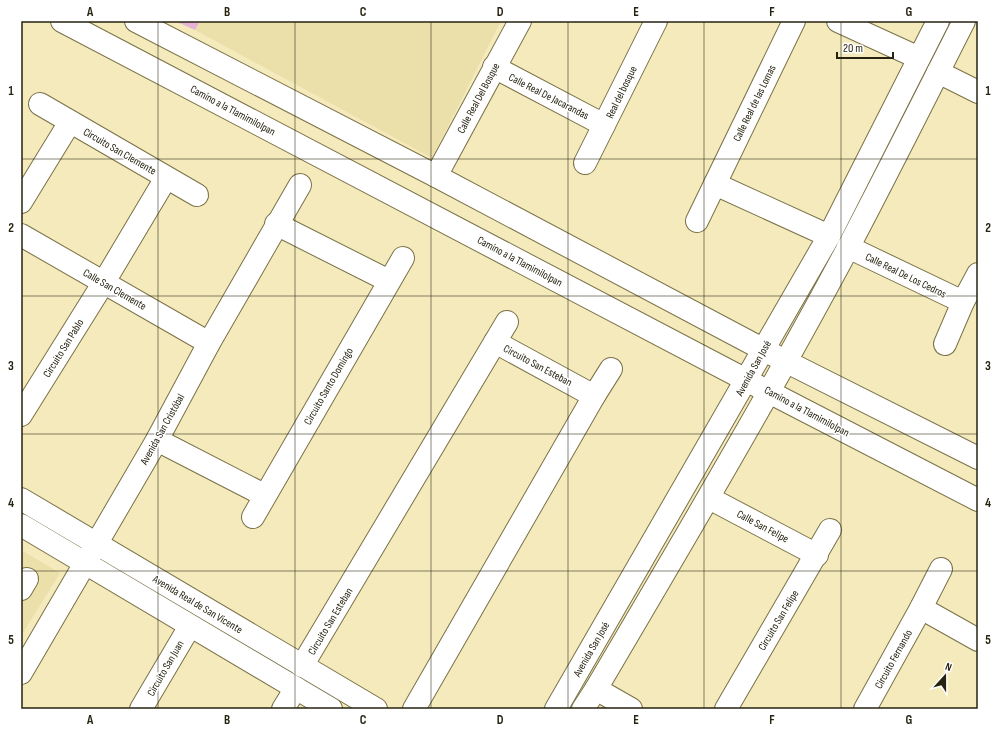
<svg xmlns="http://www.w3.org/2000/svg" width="999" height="730" font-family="'Sofia Sans Condensed',sans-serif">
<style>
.built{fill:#ebe0aa}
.green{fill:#e6b2d6}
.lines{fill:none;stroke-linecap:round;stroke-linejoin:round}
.minor-casing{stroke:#7a7147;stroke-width:24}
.minor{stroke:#fff;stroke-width:22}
.grid{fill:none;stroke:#262311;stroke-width:1;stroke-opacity:0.55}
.labels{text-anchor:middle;stroke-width:3;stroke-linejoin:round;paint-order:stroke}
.street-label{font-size:11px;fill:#262311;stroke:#fff}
.neatline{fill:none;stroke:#262311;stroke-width:1.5}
.grid-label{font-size:13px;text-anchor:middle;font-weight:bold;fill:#262311}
</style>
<rect width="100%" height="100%" fill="#f4eabc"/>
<g class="built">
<polygon points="200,21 501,21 432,158 195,30"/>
<polygon points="21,550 60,573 21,636"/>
</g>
<polygon class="green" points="175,21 200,21 195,30"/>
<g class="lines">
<g class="minor-casing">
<g id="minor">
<polyline points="62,21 769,392 978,500"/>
<polyline points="136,21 436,176 785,361 978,458"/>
<polyline points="838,21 919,58"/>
<polyline points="494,67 604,125"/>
<polyline points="938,72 978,92"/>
<polyline points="40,104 197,195"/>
<polyline points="585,163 656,21"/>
<polyline points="436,176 520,21"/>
<polyline points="715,184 829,236"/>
<polyline points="21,202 70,122"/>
<polyline points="697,221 794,21"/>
<polyline points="276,224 389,281"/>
<polyline points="21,235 209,343"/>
<polyline points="848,247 963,302"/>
<polyline points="495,342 594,396"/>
<polyline points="945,344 963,302 978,274"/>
<polyline points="21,415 104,282 166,178"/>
<polyline points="157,440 264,495"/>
<polyline points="709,498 817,555"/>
<polyline points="21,499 376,709"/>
<polyline points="253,517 403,258"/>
<polyline points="21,525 331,709"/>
<polyline points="21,589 27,579"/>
<polyline points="921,608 978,640"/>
<polyline points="302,666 507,322"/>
<polyline points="21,673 157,440 209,343 300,185"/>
<polyline points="596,689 631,709"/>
<polyline points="141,709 190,626"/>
<polyline points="283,709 296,688"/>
<polyline points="414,709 594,396 611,369"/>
<polyline points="556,709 829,236 938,21"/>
<path d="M583,709L596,689C682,543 769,396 849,246C888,172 926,96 964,21"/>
<polyline points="726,709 830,530"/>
<polyline points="865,709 921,608 941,569"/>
</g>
</g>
<use href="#minor" class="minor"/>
</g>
<path class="grid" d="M158,21V709M295,21V709M431,21V709M568,21V709M704,21V709M841,21V709M21,159H978M21,296H978M21,434H978M21,571H978"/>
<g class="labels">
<g class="street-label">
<text transform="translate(621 92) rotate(-64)" y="4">Real del bosque</text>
<text transform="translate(549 96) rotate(27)" y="4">Calle Real De Jacarandas</text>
<text transform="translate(478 98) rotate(-62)" y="4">Calle Real Del Bosque</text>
<text transform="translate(754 103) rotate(-64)" y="4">Calle Real de las Lomas</text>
<text transform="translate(233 110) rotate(28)" y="4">Camino a la Tlamimilolpan</text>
<text transform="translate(120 151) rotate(30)" y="4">Circuito San Clemente</text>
<text transform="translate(520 261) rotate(28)" y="4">Camino a la Tlamimilolpan</text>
<text transform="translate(906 275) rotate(26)" y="4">Calle Real De Los Cedros</text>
<text transform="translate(115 289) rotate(30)" y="4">Calle San Clemente</text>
<text transform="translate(63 348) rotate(-58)" y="4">Circuito San Pablo</text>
<text transform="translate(538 365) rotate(28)" y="4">Circuito San Esteban</text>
<text transform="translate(753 368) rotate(-61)" y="4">Avenida San José</text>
<text transform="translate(328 386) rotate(-60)" y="4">Circuito Santo Domingo</text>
<text transform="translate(807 411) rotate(28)" y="4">Camino a la Tlamimilolpan</text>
<text transform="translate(162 429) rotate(-61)" y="4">Avenida San Cristóbal</text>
<text transform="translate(763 526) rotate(28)" y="4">Calle San Felipe</text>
<text transform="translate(198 604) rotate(31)" y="4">Avenida Real de San Vicente</text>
<text transform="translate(778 620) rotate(-59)" y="4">Circuito San Felipe</text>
<text transform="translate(330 621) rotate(-59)" y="4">Circuito San Esteban</text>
<text transform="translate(591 649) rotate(-60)" y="4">Avenida San José</text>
<text transform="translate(893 659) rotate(-61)" y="4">Circuito Fernando</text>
<text transform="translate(165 668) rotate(-60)" y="4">Circuito San Juan</text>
</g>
</g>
<rect width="999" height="730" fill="none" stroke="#ffffff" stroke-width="44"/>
<g transform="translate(945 676) rotate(21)" stroke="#ffffff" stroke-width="3" paint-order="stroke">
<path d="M0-3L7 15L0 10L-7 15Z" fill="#262311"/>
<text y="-6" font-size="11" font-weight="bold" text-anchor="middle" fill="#262311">N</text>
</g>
<path d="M837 52v6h56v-6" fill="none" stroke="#262311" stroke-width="2"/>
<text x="843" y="52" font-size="12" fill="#262311" stroke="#ffffff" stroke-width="3" paint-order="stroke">20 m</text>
<rect x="22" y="22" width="955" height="686" class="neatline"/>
<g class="grid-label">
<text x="90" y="16">A</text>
<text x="227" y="16">B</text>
<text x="363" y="16">C</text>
<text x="500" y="16">D</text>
<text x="636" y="16">E</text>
<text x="772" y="16">F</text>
<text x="909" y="16">G</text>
<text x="11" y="95">1</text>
<text x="988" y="95">1</text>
<text x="11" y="232">2</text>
<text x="988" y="232">2</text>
<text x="11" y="370">3</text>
<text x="988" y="370">3</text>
<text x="11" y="507">4</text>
<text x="988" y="507">4</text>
<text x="11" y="644">5</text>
<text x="988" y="644">5</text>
<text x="90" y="724">A</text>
<text x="227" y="724">B</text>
<text x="363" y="724">C</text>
<text x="500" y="724">D</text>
<text x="636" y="724">E</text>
<text x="772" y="724">F</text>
<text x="909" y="724">G</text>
</g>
</svg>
